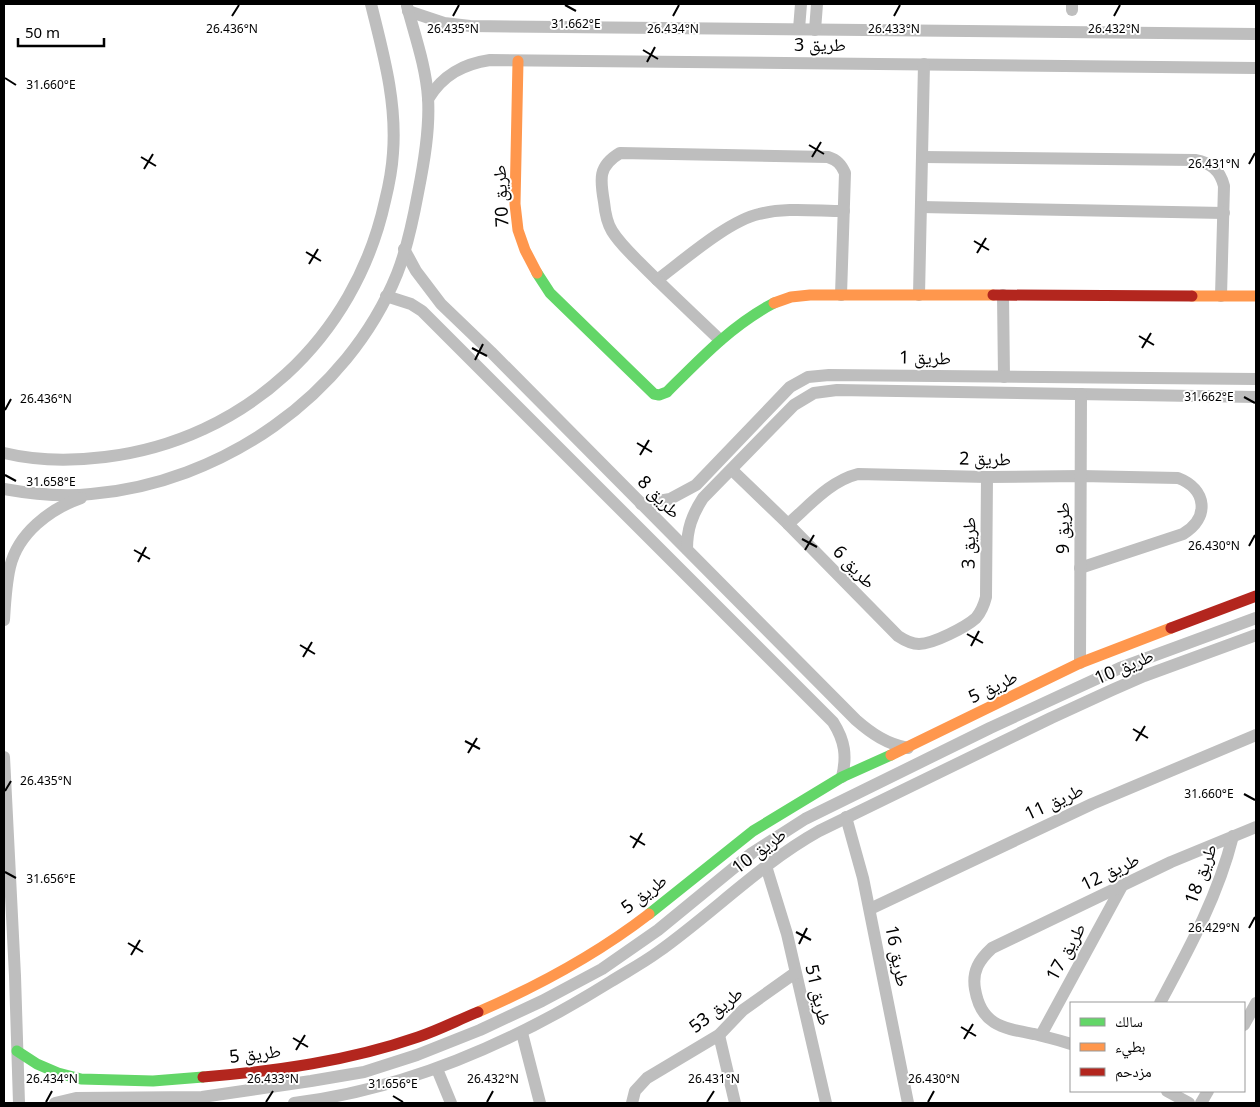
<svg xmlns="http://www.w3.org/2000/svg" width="1260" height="1107" font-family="'Noto Sans','Noto Naskh Arabic',sans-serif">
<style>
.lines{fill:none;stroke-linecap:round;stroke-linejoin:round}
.street{stroke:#bebebe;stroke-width:12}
.fast{stroke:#63d668;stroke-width:11}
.slow{stroke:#ff974d;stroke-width:11}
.jam{stroke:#b3261e;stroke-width:11}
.ticks{fill:none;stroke:#000;stroke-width:2}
.labels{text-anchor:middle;stroke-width:4;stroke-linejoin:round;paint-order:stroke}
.street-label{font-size:18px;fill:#000;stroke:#fff}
.ticks-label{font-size:12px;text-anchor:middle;fill:#000;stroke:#fff;stroke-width:4;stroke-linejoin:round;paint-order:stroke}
</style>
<rect width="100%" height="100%" fill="#fff"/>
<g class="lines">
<g class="street">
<polyline points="1072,10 1072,4"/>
<polyline points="408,11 444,23 470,26 1256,34"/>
<polyline points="799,29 801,4"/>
<polyline points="815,30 817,4"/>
<path d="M428,99C443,75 463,64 490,60L1256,68"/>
<path d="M922,157L1195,160C1211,163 1220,170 1224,186L1221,296"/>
<polyline points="921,207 1224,213"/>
<path d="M404,249L416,271L441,304L491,352L856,720C872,734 887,744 908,748"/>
<path d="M657,280C684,260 728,221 759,214C786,207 816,211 844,211"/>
<polyline points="919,295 924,64"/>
<polyline points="1003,295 1004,377"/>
<path d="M386,296L411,304L422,311L833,722C845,741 847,756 842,777"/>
<path d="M720,340C694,315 668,291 643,266C632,255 620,244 612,231C607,223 605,212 604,202C600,179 598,166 620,153L828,157C837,160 841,164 845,173L841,295"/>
<path d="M4,453C37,461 72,461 105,457C245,440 355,338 385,201C389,185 392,169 393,153C397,101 383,53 371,4"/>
<path d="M732,470L788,524L898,636C904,640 911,644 919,644C933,644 966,627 976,618C981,612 984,605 986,597L987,477"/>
<path d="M4,489C32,494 63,497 91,494C221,483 347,397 397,274C407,249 413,220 418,193C424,163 430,129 428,98C426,67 415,36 407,6"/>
<polyline points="641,504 670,499 696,485 790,387 808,377 829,375 1256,379"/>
<path d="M788,524C810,505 830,481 858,474L987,477L1081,476L1178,478C1207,489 1210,518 1183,534L1080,568"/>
<path d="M687,549C687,529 692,515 703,498L794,405L814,393L837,390L1256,397"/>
<path d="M4,620C5,603 6,584 10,567C18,533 50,509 81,498"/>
<polyline points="1080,663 1081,394"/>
<polyline points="4,757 15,976 19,1103"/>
<polyline points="846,817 863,878 908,1103"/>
<polyline points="766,866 787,934 826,1103"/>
<polyline points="870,909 1092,804 1256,735"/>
<path d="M1160,1003C1189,949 1218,896 1233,836"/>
<polyline points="1244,1025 1256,1003"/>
<polyline points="522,1033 540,1103"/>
<polyline points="719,1035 735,1103"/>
<polyline points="1041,1035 1122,886"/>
<path d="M1071,1044C1059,1040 1046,1037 1034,1034C1002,1028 981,1025 975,989C972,971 979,960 992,948L1171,862L1256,827"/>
<polyline points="437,1069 451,1103"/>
<polyline points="1167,1091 1189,1103"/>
<polyline points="55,1103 76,1098 202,1097 311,1081 364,1072 417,1055 480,1030 542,1001 602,969 658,930 752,853 805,819 990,728 1120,668 1256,618"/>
<path d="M294,1103C408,1089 514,1042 610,982C626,972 643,963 658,952C713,913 760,864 819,831L1051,718L1112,690L1144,676L1256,635"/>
<polyline points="632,1103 635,1091 647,1078 719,1035 743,1010 795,973"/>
<polyline points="1201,1103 1208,1091"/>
</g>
<g class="fast">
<path d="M537,273L550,293L654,394L659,395L667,392C700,359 732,325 774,303"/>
<polyline points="649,914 753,831 842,777 891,755"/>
<polyline points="17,1051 37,1064 58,1073 81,1079 153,1081 203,1077"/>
</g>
<g class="slow">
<polyline points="518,61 515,204 518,230 525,250 537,273"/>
<polyline points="1192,296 1256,296"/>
<polyline points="774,303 791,297 810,295 993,295"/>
<polyline points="891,755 1080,663 1171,628"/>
<path d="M478,1012C538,986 597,954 649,914"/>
</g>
<g class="jam">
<polyline points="993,295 1192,296"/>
<polyline points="1171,628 1256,596"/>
<path d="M203,1077C276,1071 349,1061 418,1037C439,1030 458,1020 478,1012"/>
</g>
</g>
<path class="ticks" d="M565,5L576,11M232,16L239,5M453,16L459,5M673,16L679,5M894,16L900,5M1114,16L1120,5M643,50L658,59M647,62L655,47M5,78L16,85M809,145L824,154M141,157L156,166M812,157L821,142M1249,164L1255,153M144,169L153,154M974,241L989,250M306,252L321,261M977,253L986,238M309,264L318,249M1139,336L1154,345M472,348L487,356M1142,348L1151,333M475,360L483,344M1244,397L1255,403M5,410L11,399M637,443L652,452M640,455L649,440M5,475L16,481M802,539L817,547M1249,546L1255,535M134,550L150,559M805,550L814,535M138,562L146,547M967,634L983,643M300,645L315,654M971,646L979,631M303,657L312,642M1133,729L1148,738M465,741L480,749M1136,741L1145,726M468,753L477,738M5,791L11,781M1244,794L1255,800M630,836L645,845M633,848L642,833M5,872L16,878M1249,928L1255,917M796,932L811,940M128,943L143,952M799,944L807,928M131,955L140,940M961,1027L976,1036M293,1038L308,1047M964,1039L973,1024M296,1050L305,1035M393,1096L403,1102M46,1102L52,1091M266,1102L273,1091M487,1102L493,1091M707,1102L714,1091M928,1102L934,1091"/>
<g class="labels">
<g class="street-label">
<text x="820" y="51">طريق 3</text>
<text transform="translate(501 196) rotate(-93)" y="6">طريق 70</text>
<text transform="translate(925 358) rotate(1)" y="6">طريق 1</text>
<text transform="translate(985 459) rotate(1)" y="6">طريق 2</text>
<text transform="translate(659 497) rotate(45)" y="6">طريق 8</text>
<text transform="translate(1063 528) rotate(-90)" y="6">طريق 9</text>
<text transform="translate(969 543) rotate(-89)" y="6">طريق 3</text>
<text transform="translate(854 567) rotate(46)" y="6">طريق 6</text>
<text transform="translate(1124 667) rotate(-23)" y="6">طريق 10</text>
<text transform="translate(993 687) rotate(-26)" y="6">طريق 5</text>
<text transform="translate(1054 802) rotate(-25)" y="6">طريق 11</text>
<text transform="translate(759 851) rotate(-37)" y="6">طريق 10</text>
<text transform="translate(1110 872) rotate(-26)" y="6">طريق 12</text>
<text transform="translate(1201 874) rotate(-70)" y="6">طريق 18</text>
<text transform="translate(644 894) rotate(-37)" y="6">طريق 5</text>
<text transform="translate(1066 952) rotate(-61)" y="6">طريق 17</text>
<text transform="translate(897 956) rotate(79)" y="6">طريق 16</text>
<text transform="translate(818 995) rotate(77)" y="6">طريق 51</text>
<text transform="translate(716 1010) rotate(-38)" y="6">طريق 53</text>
<text transform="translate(255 1054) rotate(-7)" y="6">طريق 5</text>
</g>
</g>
<g class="ticks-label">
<text x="576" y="28">31.662°E</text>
<text x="232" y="33">26.436°N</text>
<text x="453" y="33">26.435°N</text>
<text x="673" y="33">26.434°N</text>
<text x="1114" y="33">26.432°N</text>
<text x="894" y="33">26.433°N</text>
<text x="51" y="89">31.660°E</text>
<text x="1214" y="168">26.431°N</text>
<text x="1209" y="401">31.662°E</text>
<text x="46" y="403">26.436°N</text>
<text x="51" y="486">31.658°E</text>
<text x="1214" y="550">26.430°N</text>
<text x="46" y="785">26.435°N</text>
<text x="1209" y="798">31.660°E</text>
<text x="51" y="883">31.656°E</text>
<text x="1214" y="932">26.429°N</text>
<text x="52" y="1083">26.434°N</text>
<text x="273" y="1083">26.433°N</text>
<text x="493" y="1083">26.432°N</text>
<text x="714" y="1083">26.431°N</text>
<text x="934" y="1083">26.430°N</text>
<text x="393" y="1088">31.656°E</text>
</g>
<rect width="1260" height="1107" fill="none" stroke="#000000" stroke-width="10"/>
<rect x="1070" y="1002" width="175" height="90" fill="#ffffff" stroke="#999999"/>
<rect x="1080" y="1018" width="25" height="8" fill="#63d668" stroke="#999999"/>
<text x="1115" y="1027" font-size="15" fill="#000000">سالك</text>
<rect x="1080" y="1043" width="25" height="8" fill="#ff974d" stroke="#999999"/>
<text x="1115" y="1052" font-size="15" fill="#000000">بطيء</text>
<rect x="1080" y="1068" width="25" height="8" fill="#b3261e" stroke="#999999"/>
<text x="1115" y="1077" font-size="15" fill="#000000">مزدحم</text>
<path d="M18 38v8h86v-8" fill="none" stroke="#000000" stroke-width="2.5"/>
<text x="25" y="38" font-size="15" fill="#000000" stroke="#ffffff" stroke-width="4" paint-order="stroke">50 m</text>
</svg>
